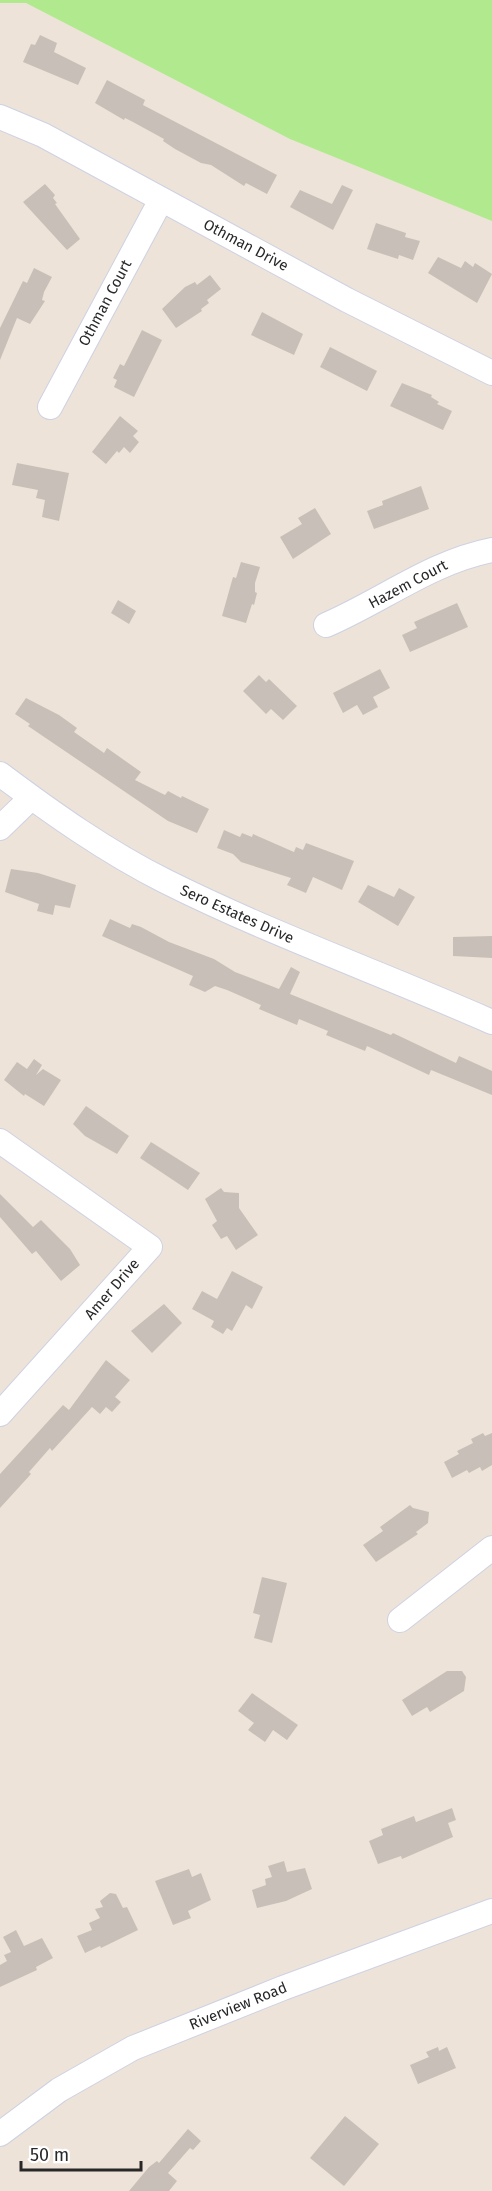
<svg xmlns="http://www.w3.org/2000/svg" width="492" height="2191" font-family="'Fira Sans',sans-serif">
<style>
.green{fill:#b1ea8e}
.building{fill:#c8c0b8}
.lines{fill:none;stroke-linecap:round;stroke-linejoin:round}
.minor-casing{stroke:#cdd2e3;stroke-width:26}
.minor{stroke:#fff;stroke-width:24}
.labels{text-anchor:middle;stroke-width:4.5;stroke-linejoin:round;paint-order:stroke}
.street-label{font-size:15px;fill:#282828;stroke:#fff}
</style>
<rect width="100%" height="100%" fill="#ede3d8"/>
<polygon class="green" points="0,0 492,0 492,221 290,139 26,3 0,3"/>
<g class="building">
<polygon points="40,35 57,43 54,52 86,68 78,85 23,62 31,44 35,45"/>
<polygon points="107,80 145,100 143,105 277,175 267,194 246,183 244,186 211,165 201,163 175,149 163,141 164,139 133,122 125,118 124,120 95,103"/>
<polygon points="45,184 55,195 53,198 57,203 55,204 80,239 67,250 23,202"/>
<polygon points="342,185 353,190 333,230 290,207 300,190 332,204"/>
<polygon points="376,223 406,233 405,237 420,241 413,260 399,255 398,259 367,249"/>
<polygon points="438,257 461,268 465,261 473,267 475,263 492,274 477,303 428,273"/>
<polygon points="34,268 52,277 44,292 42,300 45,301 30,324 17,318 0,360 0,328 23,281 27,283"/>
<polygon points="210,275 221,289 207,300 209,303 201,309 202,311 176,328 162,309 185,287 195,282 197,285"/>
<polygon points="262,312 303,334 294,355 251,335"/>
<polygon points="142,330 162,340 134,397 114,387 117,380 113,378 120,364 124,366"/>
<polygon points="330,347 377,371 367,391 320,367"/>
<polygon points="402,383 432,395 431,397 439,402 437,404 452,411 443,430 390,406"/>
<polygon points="120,416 138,431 133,436 139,442 130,453 124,447 119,453 117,451 106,464 92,452"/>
<polygon points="17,463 69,473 59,521 42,517 45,500 36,498 38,490 12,485"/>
<polygon points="421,486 429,509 374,529 367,511 383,505 382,501"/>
<polygon points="315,508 331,534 293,559 280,537 302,524 298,518"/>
<polygon points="241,562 260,567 255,583 255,592 257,593 254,605 252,604 246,623 222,616 233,577 236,578"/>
<polygon points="118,600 136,611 129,624 111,613"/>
<polygon points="457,603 468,627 410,652 402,635 417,628 414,622"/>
<polygon points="380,669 390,688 373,697 378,707 363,715 357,705 343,713 333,693"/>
<polygon points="259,675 266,682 269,679 297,706 283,720 271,709 266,714 243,691"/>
<polygon points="26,698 59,715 77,728 74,732 104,753 107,748 141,772 135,780 165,795 168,791 181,798 182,796 209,809 197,833 168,821 28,726 30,724 15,714"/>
<polygon points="224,830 240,837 242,833 252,837 253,834 294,852 296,847 303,850 306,843 354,861 342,890 313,877 306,893 287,885 291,878 241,862 233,854 217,848"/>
<polygon points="11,869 38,873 76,885 70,908 55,905 53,915 37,911 39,904 5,892"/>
<polygon points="368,885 394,897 399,888 415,897 398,926 358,902"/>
<polygon points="110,919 130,928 132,924 141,927 169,942 214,959 235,972 279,989 291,967 300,972 290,994 391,1035 393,1033 456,1063 459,1056 492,1071 492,1095 431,1070 429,1075 367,1046 365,1051 326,1035 328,1031 299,1019 297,1025 259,1009 261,1005 227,990 215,986 205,992 189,985 193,976 102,936"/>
<polygon points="492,936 492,958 453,956 453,937"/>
<polygon points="34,1059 42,1065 36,1075 43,1069 61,1080 44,1106 25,1094 24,1096 4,1080 17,1062 27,1069"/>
<polygon points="86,1106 129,1136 117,1154 85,1136 73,1124"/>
<polygon points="151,1142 200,1173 188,1190 140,1158"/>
<polygon points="221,1188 224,1192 239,1193 239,1208 258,1235 236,1250 227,1236 221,1239 212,1225 217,1221 205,1199"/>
<polygon points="0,1194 33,1227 41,1220 70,1249 80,1265 61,1281 36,1251 32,1254 0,1217"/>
<polygon points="232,1271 263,1287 252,1309 246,1305 232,1331 227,1328 223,1334 211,1327 214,1321 192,1309 202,1291 217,1299"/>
<polygon points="164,1304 182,1323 152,1353 131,1331"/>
<polygon points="106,1360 130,1380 115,1397 121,1402 112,1412 106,1407 100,1414 92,1407 52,1451 50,1448 29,1472 31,1474 0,1508 0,1474 63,1405 69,1410"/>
<polygon points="483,1433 485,1436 492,1433 492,1465 482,1471 480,1467 469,1473 467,1470 452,1478 444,1462 459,1454 457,1451 473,1443 471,1439"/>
<polygon points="410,1505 413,1508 429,1512 428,1523 416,1532 418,1534 376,1562 363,1545 383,1531 380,1527"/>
<polygon points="262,1577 287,1583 272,1643 254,1638 260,1615 253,1613"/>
<polygon points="447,1671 462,1671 466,1677 464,1691 430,1712 427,1707 412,1716 402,1700"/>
<polygon points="252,1693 298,1725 287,1740 273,1730 265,1742 248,1730 254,1723 238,1711"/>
<polygon points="452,1808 456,1820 448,1823 453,1837 402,1859 401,1856 378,1864 369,1841 383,1835 381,1829 414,1816 416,1822"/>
<polygon points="284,1861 287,1872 305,1868 312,1889 286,1901 257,1908 252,1890 266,1885 265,1879 272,1877 268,1866"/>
<polygon points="189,1869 192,1877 201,1873 211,1900 188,1911 191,1918 173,1925 155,1881"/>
<polygon points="110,1893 116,1894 123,1908 127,1907 138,1930 101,1948 100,1946 85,1953 77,1936 92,1930 89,1923 100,1918 95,1909 103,1907 100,1901"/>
<polygon points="16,1930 24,1946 42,1938 53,1958 36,1967 37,1970 0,1987 0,1965 7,1961 4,1955 11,1952 3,1937"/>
<polygon points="438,2047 439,2051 447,2047 456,2068 418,2084 410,2065 429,2057 426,2052"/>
<polygon points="345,2116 379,2144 344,2186 310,2158"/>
<polygon points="188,2129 201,2141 193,2150 190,2148 168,2173 177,2181 169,2191 129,2191 149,2167 157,2161 159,2163"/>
</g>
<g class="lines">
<g class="minor-casing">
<g id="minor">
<polyline points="0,117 43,135 347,300 492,373"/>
<polyline points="50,407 161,200"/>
<path d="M326,625C382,601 431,562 492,550"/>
<path d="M0,774C52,813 107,852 165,881C271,934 383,974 492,1022"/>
<polyline points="0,828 31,798"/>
<polyline points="0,1141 150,1247 0,1414"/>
<polyline points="400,1620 492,1548"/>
<polyline points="0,2134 59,2090 133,2048 283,1988 492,1911"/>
</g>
</g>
<use href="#minor" class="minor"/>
</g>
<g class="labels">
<g class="street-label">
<text transform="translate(246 245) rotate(28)" y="5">Othman Drive</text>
<text transform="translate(105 303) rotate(-62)" y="5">Othman Court</text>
<text transform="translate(408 584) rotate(-28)" y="5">Hazem Court</text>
<text transform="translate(237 914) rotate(24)" y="5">Sero Estates Drive</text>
<text transform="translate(112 1289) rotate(-49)" y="5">Amer Drive</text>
<text transform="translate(238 2006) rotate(-22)" y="5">Riverview Road</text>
</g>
</g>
<path d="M21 2161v9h120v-9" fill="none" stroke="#282828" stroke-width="3"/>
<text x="30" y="2161" font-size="18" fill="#282828" stroke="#ffffff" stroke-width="4.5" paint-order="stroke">50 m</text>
</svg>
